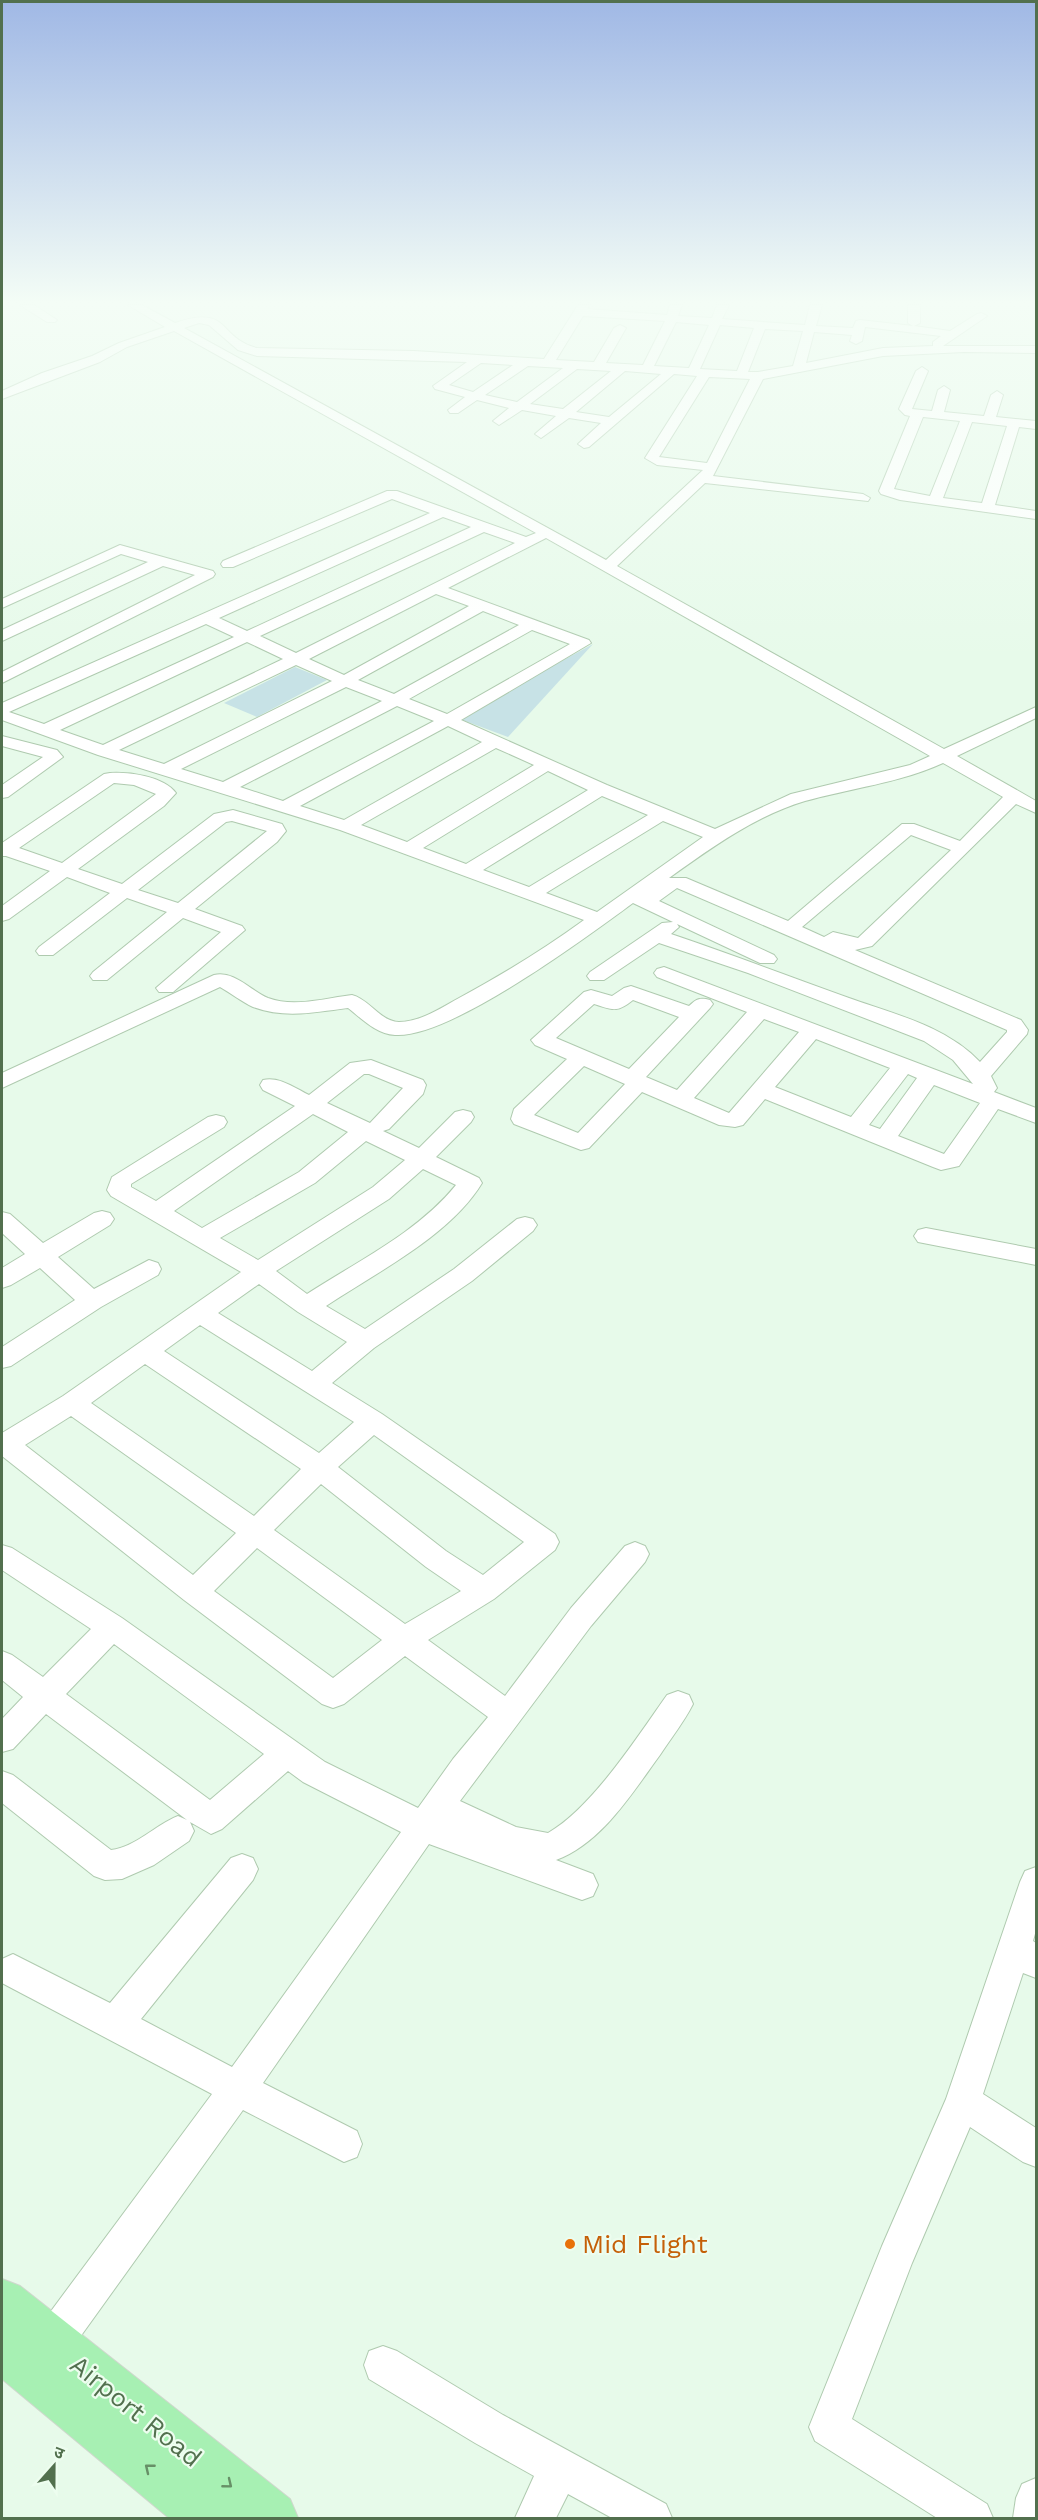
<svg xmlns="http://www.w3.org/2000/svg" width="1038" height="2520" font-family="'Work Sans','Noto Sans Devanagari',sans-serif">
<style>
.green{fill:#c7e2e6}
.lines{fill:none;stroke-linecap:round;stroke-linejoin:round}
.minor-casing{stroke:#afcaaf;stroke-width:2}
.major-casing{stroke:#cfd7cd;stroke-width:2}
.minor{fill:#fff;fill-rule:evenodd}
.major{fill:#a7f0b3;fill-rule:evenodd}
.oneway{stroke:#679067}
.food-dot{fill:#e8710a;stroke:#edfdef;stroke-width:2}
.labels{text-anchor:middle;stroke-width:4.5;stroke-linejoin:round;paint-order:stroke}
.near-food-label{font-size:26px;fill:#c56008;stroke:#edfdef;text-anchor:start}
.near-street-label{font-size:26px;fill:#52704e;stroke:#edfdef}
</style>
<rect width="100%" height="100%" fill="#e7faea"/>
<g class="green">
<polygon points="593,644 508,737 457,718"/>
<polygon points="295,667 327,680 257,717 224,703"/>
</g>
<g class="lines">
<g class="minor-casing">
<g id="minor">
<polygon points="20,305 34,305 57,320 55,322 47,322"/>
<path d="M128,305H142L175,323C231,304 217,338 257,348L414,351L544,359L578,305H590L587,309L667,315L670,305H682L678,316L712,318L717,305H729L722,319L805,325L810,305H822L816,326L853,328L856,321L860,320L913,326L908,323V305H920V323L914,326L950,331L977,314L981,313L987,316L943,346H1036V353L964,352L883,356L763,379L713,476L863,494L870,498L868,501L705,483L617,566L944,749L1036,707V718L957,756L1036,801V813L1016,804L872,946L855,950L1021,1020L1028,1030L1027,1034L991,1076L997,1088L994,1092L1036,1108V1123L998,1109L959,1166L941,1170L933,1167L765,1099L743,1125L735,1127L719,1125L642,1092L589,1148L581,1150L514,1124L511,1119L514,1109L567,1059L535,1045L531,1040L584,992L591,990L612,996L624,988L631,986L689,1006C696,999 700,997 710,1000L713,1004L710,1008L646,1077L677,1090L747,1012L657,977L654,973L657,969L664,967L973,1084L953,1060L924,1041L748,973L659,943L604,980H590L587,976L590,972L662,923L673,922L633,903C587,937 449,1039 395,1035C376,1034 361,1018 348,1008C315,1012 285,1019 253,1007C242,1002 231,993 220,987L2,1088V1073L214,975C234,970 251,991 268,998C294,1008 325,998 352,995C369,999 381,1022 399,1022C420,1022 441,1008 459,998C502,975 544,949 584,920L340,830L98,755L2,720V703L430,513L392,499L233,567H223L221,564L223,561L387,491H397L526,537L536,533L174,331L127,347L100,362L2,399V391L42,373L92,356L119,343L165,327ZM583,316L665,321L643,365L606,363L626,328L620,325L614,328L594,362L556,360ZM676,322L709,325L689,368L654,366ZM199,323L209,325L238,350L257,356L467,362L433,386L435,389L465,397L448,410L450,413H458L477,400L509,408L493,421L499,425L522,410L556,416L535,434L541,438L569,418L601,423L578,444L584,448L589,447L674,374L697,376L645,458L657,465L703,470L606,560L184,328ZM720,325L754,328L737,371L700,369ZM865,327L941,336L933,342V346L883,348L806,363L814,332L852,335L850,341L856,344L862,341ZM765,329L803,331L793,366L758,372H748ZM481,363L513,365L473,392L449,385ZM528,366L563,368L517,402L485,395ZM577,369L611,371L563,409L530,404ZM625,371L661,374L609,417L576,412ZM709,377L750,379L707,463L659,457ZM443,517L471,527L247,631L219,618ZM484,532L515,543L296,653L260,636ZM546,538L930,756L910,765L791,794L715,829L607,785L461,720L591,643L589,640L448,588ZM436,594L469,606L344,675L309,659ZM483,611L519,625L394,694L358,680ZM206,624L234,637L44,724L9,712ZM532,630L570,644L447,714L409,699ZM247,642L283,659L103,745L60,730ZM296,665L332,681L164,764L119,750ZM346,687L382,701L223,782L181,769ZM397,706L434,721L283,801L240,787ZM448,726L482,742L344,820L300,806ZM496,748L534,765L407,842L361,825ZM943,763L1003,797L960,841L914,824H902L788,921L686,878H669C711,848 755,816 805,801C851,788 900,783 943,763ZM548,771L588,790L466,864L423,848ZM602,796L648,815L529,887L483,870ZM663,821L703,837L597,912L546,893ZM911,835L951,850L858,938L833,932L824,937L802,927ZM677,888L1007,1030V1032L980,1062C946,1026 894,1014 849,998C790,977 731,954 671,934L679,927L677,924L760,963H774L777,959L774,955L659,901ZM633,1000L679,1017L629,1069L556,1038L594,1004C613,1010 617,1013 633,1000ZM764,1019L799,1032L729,1113L694,1098ZM816,1039L890,1068L851,1117L775,1087ZM584,1066L625,1084L578,1133L534,1115ZM908,1074L917,1078L880,1129L869,1125ZM934,1085L980,1103L944,1154L898,1136Z"/>
<path d="M922,367L928,371L912,409L932,411L938,390L944,386L950,390L944,412L984,416L991,395L997,391L1003,395L996,417L1036,421V429L1019,427L995,505L1036,511V519L900,500L881,494L879,491L910,416L905,415L899,409L916,371ZM923,417L960,421L930,496L894,489ZM972,422L1007,426L982,503L943,498Z"/>
<polygon points="120,545 213,571 215,574 213,577 2,683 2,672 195,575 163,566 2,641 2,630 148,562 121,554 2,608 2,599"/>
<polygon points="2,736 57,750 63,757 8,797 2,798 2,785 43,757 2,746"/>
<path d="M110,773C129,772 163,776 176,793L164,806L78,869L122,884L214,814L233,810L282,824L286,831L277,842L195,909L242,926L245,930L173,992H159L156,988L221,932L183,918L107,980H93L90,976L93,972L167,912L127,898L53,955H39L36,951L39,947L110,893L67,877L9,919L2,921V906L50,871L6,856H2V843L104,774ZM114,783L134,785L156,794L62,863L19,848ZM232,821L267,831L178,903L138,890L226,822Z"/>
<path d="M371,1060L423,1080L426,1085L423,1094L389,1129L383,1131L419,1148L455,1112L463,1110L471,1112L474,1117L471,1122L436,1157L479,1178L482,1183C450,1236 377,1272 326,1306L365,1329L454,1269L517,1219L525,1217L533,1219L537,1225L533,1231L472,1281L374,1348L332,1383L382,1414L555,1534L559,1542L555,1550L494,1599L428,1640L505,1696L571,1608L625,1546L635,1542L645,1546L649,1554L645,1562L591,1626L460,1801L516,1827L548,1833C592,1808 638,1736 667,1695L678,1691L689,1695L693,1704C684,1722 671,1738 660,1755C632,1793 602,1843 556,1860L593,1874L598,1885L593,1896L582,1900L429,1844L263,2083L357,2131L362,2144L357,2157L344,2162L243,2110L65,2358L51,2363L37,2358L32,2344L37,2330L212,2094L2,1983V1959L13,1954L110,2003L231,1858L242,1854L253,1858L258,1869L253,1880L141,2019L232,2067L401,1832L303,1782L288,1771L222,1829L211,1834L190,1822L194,1831L189,1841L154,1865L122,1879L105,1880L94,1876L2,1803V1771L13,1775L111,1850C136,1847 155,1825 178,1816L187,1820L46,1714L13,1749L2,1752V1719L23,1697L2,1680V1651L12,1655L43,1677L91,1629L2,1570V1545L12,1548L122,1618L325,1762L418,1808L453,1759L488,1717L405,1656L344,1704L333,1708L322,1704L184,1600L2,1456V1433L63,1396L241,1272L111,1196L107,1190L112,1177L208,1117L216,1115L224,1117L227,1122L224,1127L131,1184V1187L156,1201L295,1106L263,1090L260,1085L263,1080C279,1076 295,1088 309,1095L350,1063ZM364,1074H369L403,1088L370,1123L327,1103ZM313,1114L348,1132L299,1172L202,1228L174,1211ZM366,1141L405,1160L373,1187L258,1260L220,1238L315,1183ZM423,1169L456,1185C418,1232 358,1261 307,1294L276,1271L389,1199ZM259,1284L298,1312L347,1342L312,1371L218,1313ZM200,1325L354,1422L319,1453L164,1351ZM145,1364L301,1469L254,1516L91,1403ZM71,1416L236,1533L193,1575L25,1445ZM374,1435L524,1542L483,1575L446,1551L338,1467ZM321,1484L426,1567L461,1591L405,1624L274,1530ZM257,1548L382,1640L333,1678L214,1591ZM114,1644L264,1754L210,1800L66,1694Z"/>
<polygon points="102,1211 110,1213 114,1219 110,1225 58,1257 94,1289 149,1260 158,1263 161,1269 158,1275 101,1307 11,1366 2,1368 2,1347 75,1300 40,1268 11,1285 2,1288 2,1268 25,1254 2,1233 2,1212 10,1214 43,1243 94,1213"/>
<polygon points="926,1228 1036,1249 1036,1265 918,1242 914,1236 918,1230"/>
<polygon points="1036,1867 1036,1930 1033,1941 1036,1943 1036,1978 1023,1973 983,2094 1036,2128 1036,2167 1023,2162 970,2127 912,2263 852,2419 987,2504 993,2518 937,2518 815,2441 809,2427 882,2246 946,2099 1020,1882 1025,1871"/>
<polygon points="383,2346 397,2351 503,2415 666,2504 672,2518 612,2518 568,2494 556,2518 515,2518 534,2476 475,2443 369,2379 364,2365 369,2351"/>
<polygon points="1036,2478 1036,2518 1013,2518 1016,2498 1022,2484"/>
</g>
</g>
<g class="major-casing">
<polygon id="major" points="2,2279 20,2286 290,2499 298,2518 169,2518 2,2379"/>
</g>
<use href="#minor" class="minor"/>
<use href="#major" class="major"/>
</g>
<defs><path id="oneway-chevron" d="M-2-3.5L2.5 0L-2 3.5" fill="none" stroke-width="1.6" stroke-linecap="round" stroke-linejoin="round" transform="scale(1.5)"/></defs>
<g class="oneway">
<use href="#oneway-chevron" transform="translate(149 2468) rotate(-141)"/>
<use href="#oneway-chevron" transform="translate(228 2484) rotate(39)"/>
</g>
<linearGradient id="sky" x2="0" y2="1"><stop stop-color="#a0b8e5"/><stop offset="0.46" stop-color="#f4fdf6"/><stop offset="1" stop-color="#f4fdf6" stop-opacity="0"/></linearGradient>
<rect width="1038" height="658" fill="url(#sky)"/>
<circle class="food-dot" cx="570" cy="2244" r="6"/>
<g class="labels">
<g class="near-food-label">
<text x="582" y="2253">Mid Flight</text>
</g>
<g class="near-street-label">
<text transform="translate(136 2411) rotate(39)" y="9">Airport Road</text>
</g>
</g>
<rect width="1038" height="2520" fill="none" stroke="#52704e" stroke-width="6"/>
<g transform="translate(54 2466) rotate(21)" stroke="#edfdef" stroke-width="4.5" paint-order="stroke">
<path d="M0-4.5L10 22L0 15L-10 22Z" fill="#52704e"/>
<text y="-9" font-size="16" font-weight="bold" text-anchor="middle" fill="#52704e">उ</text>
</g>
</svg>
